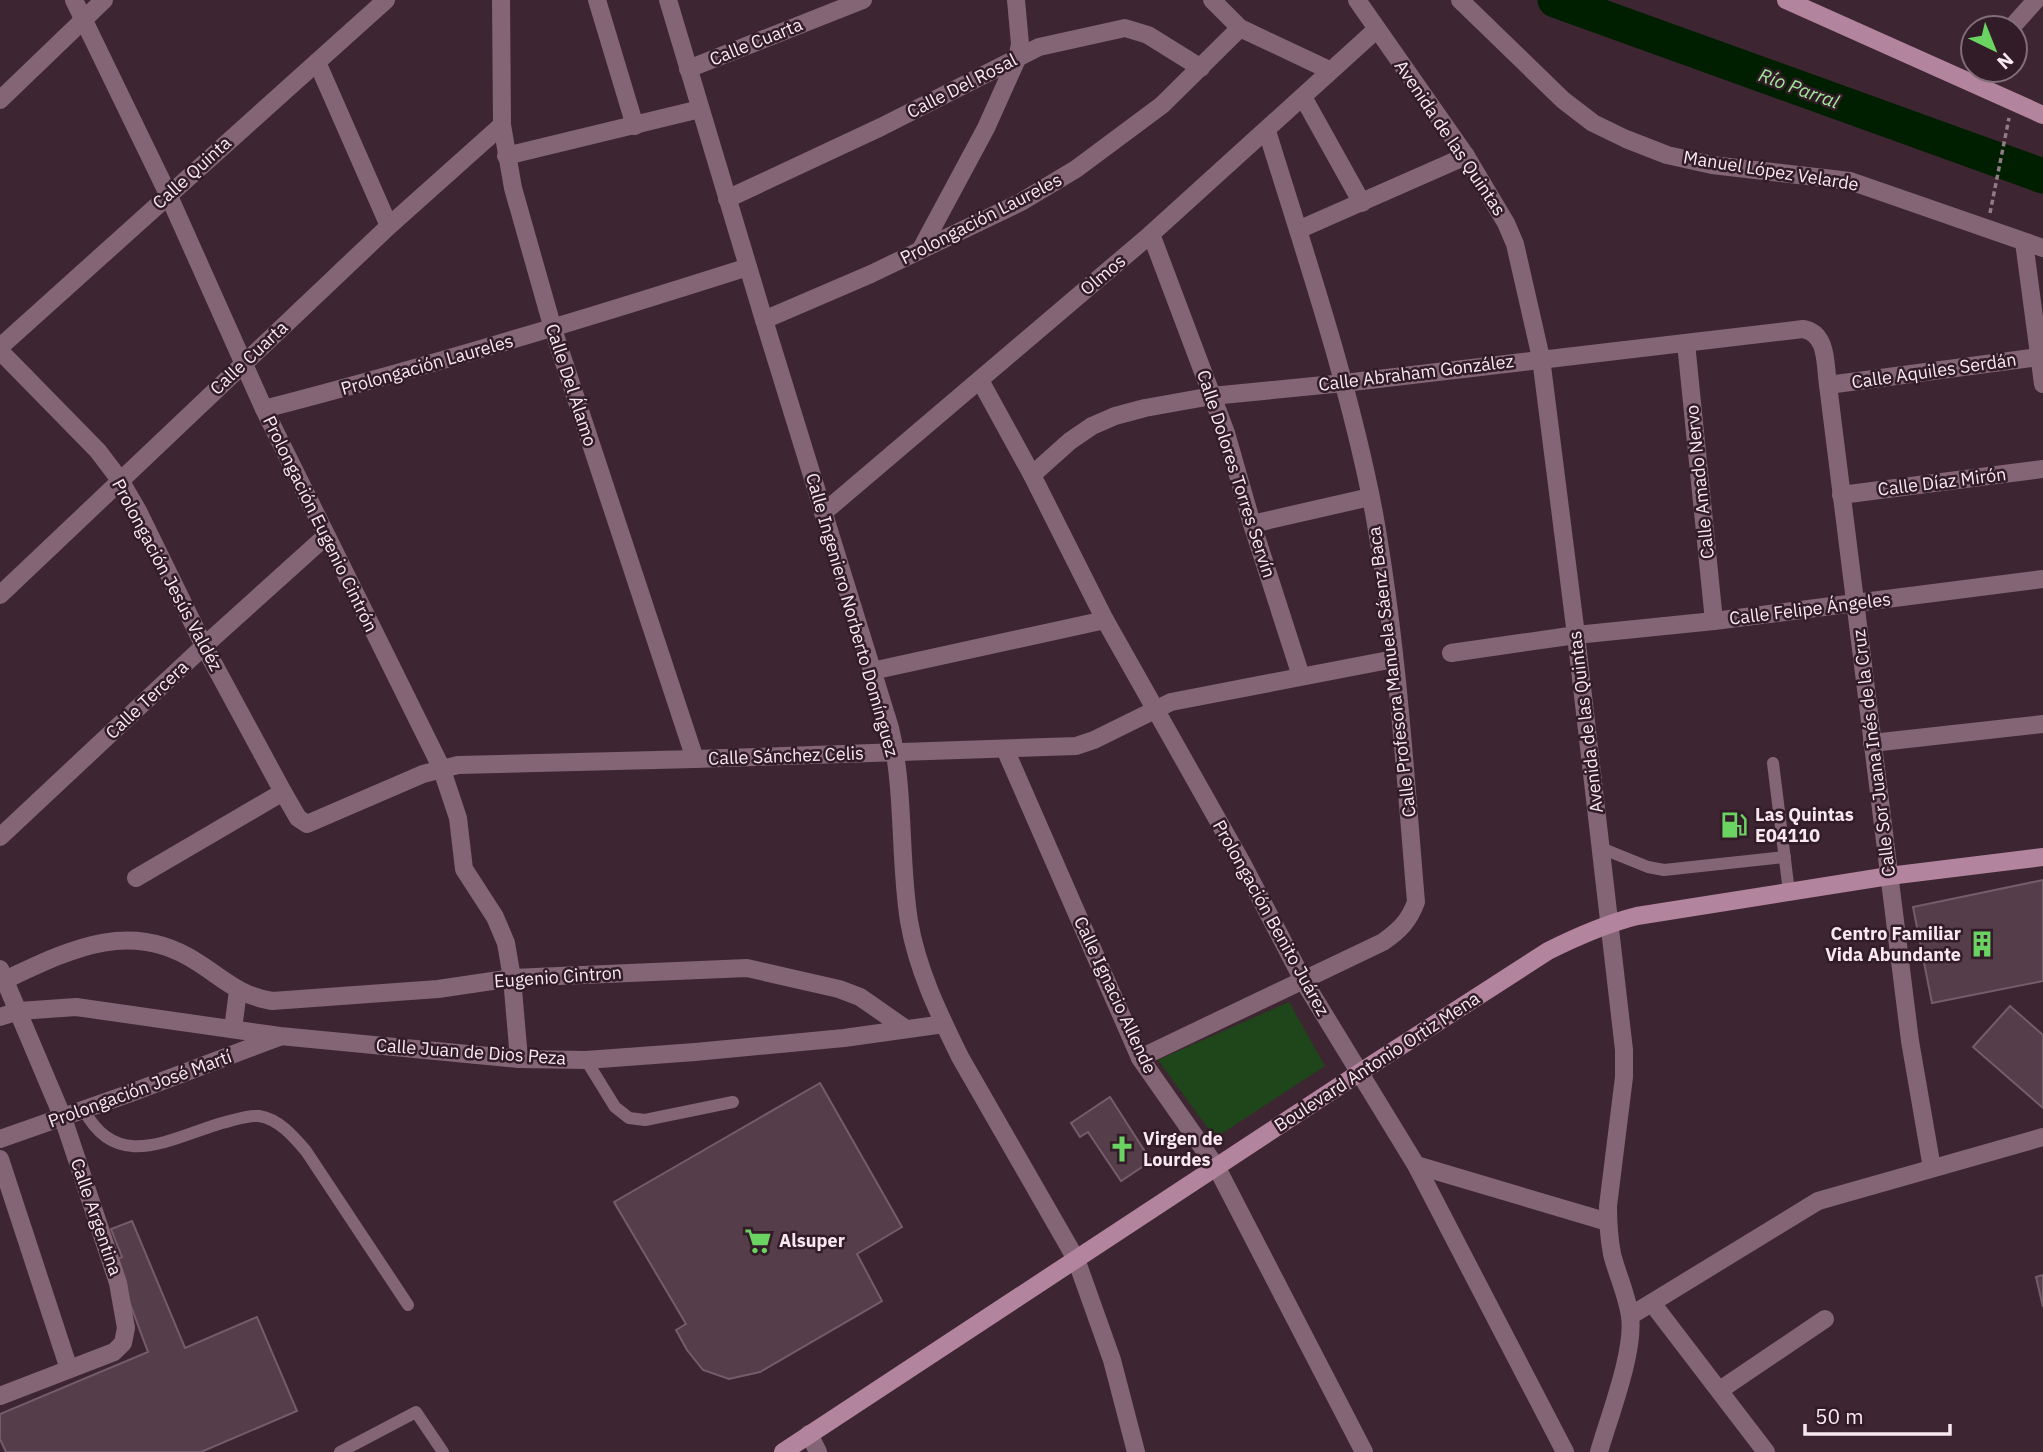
<svg xmlns="http://www.w3.org/2000/svg" width="2043" height="1452" font-family="'IBM Plex Sans',sans-serif">
<style>
.green{fill:#1e461a}
.lines{fill:none;stroke-linecap:round;stroke-linejoin:round}
.river{stroke:#001f00;stroke-width:35}
.building{fill:#563d4a;stroke:#765c6a;stroke-width:2}
.path{stroke:#907c86;stroke-width:3.5;stroke-dasharray:5 3.5;stroke-linecap:butt}
.service{stroke:#836575;stroke-width:12}
.minor{stroke:#836575;stroke-width:18}
.tertiary{stroke:#836575;stroke-width:18}
.secondary{stroke:#b3849d;stroke-width:18}
.labels{text-anchor:middle;stroke-width:5;stroke-linejoin:round;paint-order:stroke}
.street-label{font-size:18px;fill:#f8e8f0;stroke:#321c28}
.poi-label{font-size:18px;font-weight:bold;fill:#f8e8f0;stroke:#321c28;text-anchor:start}
.water-label{font-size:19px;font-style:italic;fill:#a1e99a;stroke:#321c28}
</style>
<rect width="100%" height="100%" fill="#3d2632"/>
<polygon class="green" points="1289,1002 1325,1066 1215,1138 1158,1060"/>
<g class="lines">
<polyline class="river" points="1555,0 2043,176"/>
</g>
<g class="building">
<polygon points="2043,880 2043,981 1932,1003 1913,907"/>
<polygon points="2010,1006 2043,1035 2043,1108 1973,1047"/>
<polygon points="820,1083 902,1227 857,1254 882,1301 760,1372 729,1379 703,1370 687,1350 676,1330 686,1324 614,1202"/>
<polygon points="1110,1097 1151,1161 1121,1181 1088,1132 1080,1137 1071,1123"/>
<polygon points="132,1221 185,1348 257,1317 297,1411 201,1452 6,1452 0,1439 0,1414 148,1352 114,1261 122,1257 111,1229"/>
<polygon points="2043,1275 2043,1307 2036,1277"/>
</g>
<g class="lines">
<polyline class="path" points="1990,213 2009,118"/>
<g class="service">
<polyline points="1773,763 1789,892"/>
<polyline points="1601,848 1648,867 1664,870 1785,857"/>
<polyline points="586,1060 615,1107 629,1118 645,1120 733,1102"/>
<path d="M84,1110C117,1173 171,1138 222,1123C234,1120 247,1115 259,1116C279,1119 294,1137 306,1151L408,1305"/>
<polyline points="340,1452 416,1412 443,1452"/>
</g>
<g class="minor">
<polyline points="74,0 168,194 264,409 441,767 458,818 464,869 495,917 506,943 512,978 519,1059"/>
<polyline points="501,0 502,125 513,188 553,329 695,759"/>
<polyline points="597,0 635,126"/>
<path d="M668,0L764,320L890,728C905,791 899,858 909,921C917,969 939,1014 960,1057L1076,1259L1112,1360L1136,1452"/>
<polyline points="1212,0 1240,28 1329,70"/>
<polyline points="1460,0 1563,100 1593,123 1626,139 1667,155 1712,165 1850,181 2043,248"/>
<polyline points="2011,28 2036,0"/>
<polyline points="317,62 389,226"/>
<polyline points="688,69 863,0"/>
<polyline points="1303,97 1362,203"/>
<polyline points="0,100 104,0"/>
<polyline points="506,156 700,109"/>
<polyline points="727,199 881,127 1039,47 1125,28 1148,35 1201,68"/>
<polyline points="1298,230 1466,156"/>
<polyline points="1151,234 1226,433 1252,524 1301,676"/>
<polyline points="2024,242 2043,384"/>
<polyline points="921,249 986,128 1017,59 1020,44 1016,0"/>
<polyline points="764,320 871,274 1021,202 1076,169 1162,105 1240,28"/>
<polyline points="1686,343 1714,621"/>
<polyline points="0,347 386,0"/>
<polyline points="0,351 98,451 120,480 138,511 204,646 283,792 298,818 307,824 423,774 458,765 695,759 1076,746 1094,740 1171,702 1394,659"/>
<polyline points="981,382 1032,475 1105,620 1242,863 1303,980 1416,1165 1565,1452"/>
<polyline points="1828,385 2039,357"/>
<path d="M264,409C427,367 588,318 748,267"/>
<path d="M1032,475L1070,441L1092,426L1115,416L1145,408L1212,396L1344,383L1803,329C1828,333 1825,365 1828,385L1910,1041L1932,1168"/>
<polyline points="1841,495 2043,469"/>
<polyline points="823,513 1151,234 1377,29"/>
<polyline points="1252,524 1370,497"/>
<polyline points="0,595 389,226 502,125"/>
<polyline points="1451,653 1576,635 1714,621 2043,579"/>
<polyline points="872,671 1105,620"/>
<polyline points="1872,743 2043,724"/>
<polyline points="1005,749 1140,1058 1217,1168 1364,1452"/>
<polyline points="0,837 204,646 326,536"/>
<polyline points="136,878 283,792"/>
<path d="M5,980C69,950 130,918 197,962C224,979 240,996 272,1001L438,989L512,978L747,968L839,989L860,997L906,1029"/>
<polyline points="0,1017 19,1011 76,1007 280,1036 519,1059 586,1060 695,1052 844,1038 944,1024"/>
<polyline points="233,1029 238,991"/>
<path d="M1140,1058L1383,942C1400,930 1409,921 1416,902C1405,772 1397,641 1374,513C1349,383 1306,257 1267,131"/>
<polyline points="0,1139 128,1094 279,1037"/>
<polyline points="0,1159 69,1369"/>
<polyline points="1416,1165 1608,1222"/>
<polyline points="1652,1303 1766,1452"/>
<polyline points="1630,1316 1818,1201 2043,1137"/>
<polyline points="1720,1390 1825,1319"/>
<polyline points="0,1396 114,1352 123,1343 126,1328 118,1283 63,1118 0,969"/>
<polyline points="809,1434 818,1452"/>
</g>
<path class="tertiary" d="M1357,0L1466,156L1506,223L1515,244L1541,358L1576,635L1624,1050V1077L1608,1206C1608,1222 1609,1238 1612,1254C1617,1274 1627,1295 1630,1316C1635,1351 1609,1417 1599,1452"/>
<g class="secondary">
<polyline points="1786,0 2043,115"/>
<path d="M783,1452L1359,1073L1548,951C1578,936 1605,924 1637,916L1889,876L2043,857"/>
</g>
</g>
<defs>
<g id="fuel-bare" transform="scale(2.1)"><path d="M-5.5-6h7V0h2V4h1.3V-2.5L3-4.5l.8-.8L6-3V5H2.5V1h-1V6h-7ZM-4.2-4.7v3.2H.2V-4.7Z" fill="#6bd362" stroke="#321c28" stroke-width="2.5" paint-order="stroke"/></g>
<g id="building-bare" transform="scale(2.1)"><path d="M-4-6H4V6H1V3H-1V6H-4ZM-2.5-4.3h1.7v1.8h-1.7ZM.8-4.3h1.7v1.8H.8ZM-2.5-1h1.7V.8h-1.7ZM.8-1h1.7V.8H.8Z" fill="#6bd362" stroke="#321c28" stroke-width="2.5" paint-order="stroke"/></g>
<g id="church-bare" transform="scale(2.1)"><path d="M-1.2-6h2.4v3.5h3.3v2.4h-3.3V6h-2.4V-.1h-3.3v-2.4h3.3Z" fill="#6bd362" stroke="#321c28" stroke-width="2.5" paint-order="stroke"/></g>
<g id="supermarket-bare" transform="scale(2.1)"><path d="M-6-5.5h2.5l.6 2H6L4.5 2H-2.5L-4.4-4H-6ZM-1.5 3.2a1.3 1.3 0 1 0 .1 0ZM3 3.2a1.3 1.3 0 1 0 .1 0Z" fill="#6bd362" stroke="#321c28" stroke-width="2.5" paint-order="stroke"/></g>
</defs>
<g fill-rule="evenodd">
<use href="#fuel-bare" x="1734" y="825"/>
<use href="#building-bare" x="1982" y="944"/>
<use href="#church-bare" x="1122" y="1149"/>
<use href="#supermarket-bare" x="758" y="1241"/>
</g>
<g class="labels">
<g class="street-label">
<text transform="translate(756 42) rotate(-22)" y="6">Calle Cuarta</text>
<text transform="translate(962 86) rotate(-27)" y="6">Calle Del Rosal</text>
<text transform="translate(1450 138) rotate(56)" y="6">Avenida de las Quintas</text>
<text transform="translate(1771 171) rotate(9)" y="6">Manuel López Velarde</text>
<text transform="translate(192 173) rotate(-42)" y="6">Calle Quinta</text>
<text transform="translate(981 219) rotate(-27)" y="6">Prolongación Laureles</text>
<text transform="translate(1103 275) rotate(-40)" y="6">Olmos</text>
<text transform="translate(249 358) rotate(-43)" y="6">Calle Cuarta</text>
<text transform="translate(427 365) rotate(-16)" y="6">Prolongación Laureles</text>
<text transform="translate(1934 371) rotate(-8)" y="6">Calle Aquiles Serdán</text>
<text transform="translate(1416 373) rotate(-7)" y="6">Calle Abraham González</text>
<text transform="translate(571 385) rotate(72)" y="6">Calle Del Álamo</text>
<text transform="translate(1236 474) rotate(72)" y="6">Calle Dolores Torres Servín</text>
<text transform="translate(1700 482) rotate(-96)" y="6">Calle Amado Nervo</text>
<text transform="translate(1942 482) rotate(-7)" y="6">Calle Díaz Mirón</text>
<text transform="translate(320 524) rotate(64)" y="6">Prolongación Eugenio Cintrón</text>
<text transform="translate(167 575) rotate(62)" y="6">Prolongación Jesús Valdéz</text>
<text transform="translate(1810 609) rotate(-7)" y="6">Calle Felipe Ángeles</text>
<text transform="translate(852 615) rotate(74)" y="6">Calle Ingeniero Norberto Domínguez</text>
<text transform="translate(1392 672) rotate(-97)" y="6">Calle Profesora Manuela Sáenz Baca</text>
<text transform="translate(147 700) rotate(-43)" y="6">Calle Tercera</text>
<text transform="translate(1586 722) rotate(-97)" y="6">Avenida de las Quintas</text>
<text transform="translate(1874 753) rotate(-97)" y="6">Calle Sor Juana Inés de la Cruz</text>
<text transform="translate(786 756) rotate(-2)" y="6">Calle Sánchez Celis</text>
<text transform="translate(1271 918) rotate(61)" y="6">Prolongación Benito Juárez</text>
<text transform="translate(558 977) rotate(-4)" y="6">Eugenio Cintron</text>
<text transform="translate(1115 995) rotate(65)" y="6">Calle Ignacio Allende</text>
<text transform="translate(471 1052) rotate(4)" y="6">Calle Juan de Dios Peza</text>
<text transform="translate(1377 1062) rotate(-33)" y="6">Boulevard Antonio Ortiz Mena</text>
<text transform="translate(140 1089) rotate(-20)" y="6">Prolongación José Martí</text>
<text transform="translate(96 1217) rotate(71)" y="6">Calle Argentina</text>
</g>
<g class="poi-label">
<text x="1755" y="821">Las Quintas<tspan x="1755" dy="21">E04110</tspan></text>
<text x="1961" y="940" text-anchor="end">Centro Familiar<tspan x="1961" dy="21">Vida Abundante</tspan></text>
<text x="1143" y="1145">Virgen de<tspan x="1143" dy="21">Lourdes</tspan></text>
<text x="779" y="1247">Alsuper</text>
</g>
<g class="water-label">
<text transform="translate(1799 88) rotate(20)" y="7">Río Parral</text>
</g>
</g>
<g transform="translate(1994 49) rotate(137)"><circle r="33" fill="#321c28" stroke="#816e78" stroke-width="2"/>
<path d="M0-5L12 26L0 18L-12 26Z" fill="#6bd362"/>
<text y="-10" font-size="19" font-weight="bold" text-anchor="middle" fill="#f8e8f0">N</text>
</g>
<path d="M1805 1424v10h145v-10" fill="none" stroke="#f8e8f0" stroke-width="3.5"/>
<text x="1815" y="1424" font-size="21" fill="#f8e8f0" stroke="#321c28" stroke-width="5" paint-order="stroke">50 m</text>
</svg>
